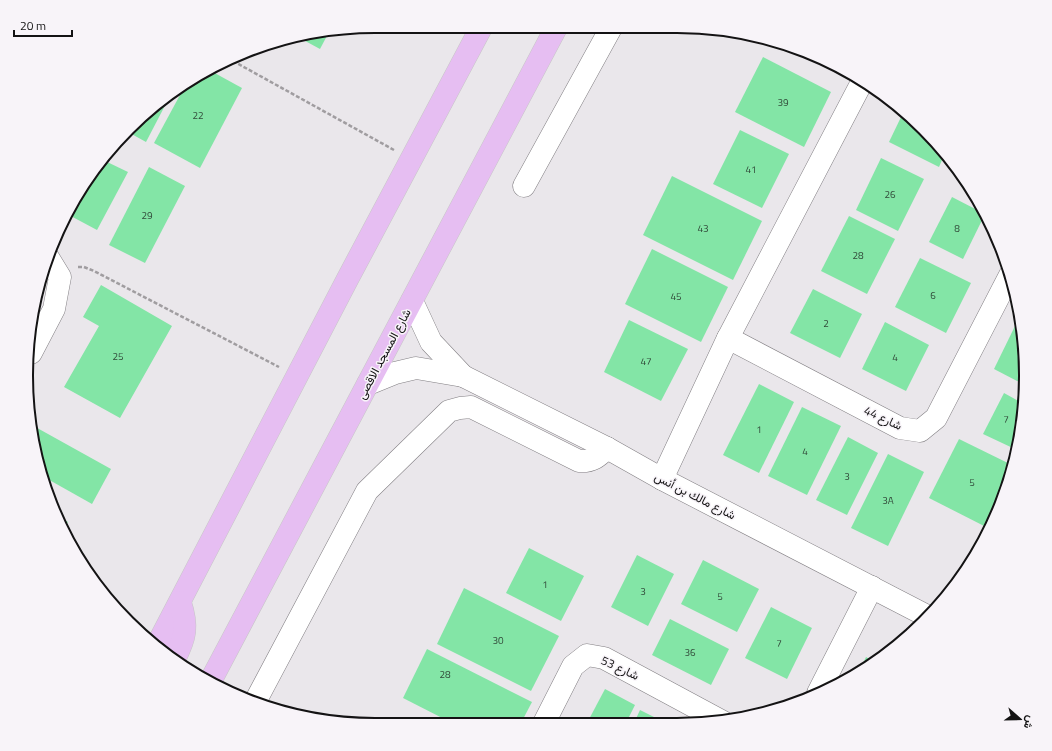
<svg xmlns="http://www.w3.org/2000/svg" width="1052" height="751" font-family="'Titillium Web',Vazirmatn,sans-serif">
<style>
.building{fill:#83e5a6}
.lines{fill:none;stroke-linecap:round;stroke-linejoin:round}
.minor-casing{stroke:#827f83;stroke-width:23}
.major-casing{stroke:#c7c6c7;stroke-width:23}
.path{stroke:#a09da0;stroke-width:2.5;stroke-dasharray:4 2;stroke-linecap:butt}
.minor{stroke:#fff;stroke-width:22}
.major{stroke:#e6bef2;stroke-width:22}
.labels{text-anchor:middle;stroke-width:3;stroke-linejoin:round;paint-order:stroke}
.number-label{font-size:10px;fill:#304838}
.street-label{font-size:12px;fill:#141314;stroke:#f8f4f9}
.rim{fill:none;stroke:#141314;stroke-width:2}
</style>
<rect width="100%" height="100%" fill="#eae7eb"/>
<g class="building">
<polygon points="329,32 320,49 296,36"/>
<polygon points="763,57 831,92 804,147 735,112"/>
<polygon points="211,71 242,88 200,168 154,143 187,82"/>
<polygon points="171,94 146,142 128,132 148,114"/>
<polygon points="902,115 939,145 945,153 939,167 889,142"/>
<polygon points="740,130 789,154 762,208 713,184"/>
<polygon points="881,158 924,179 898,231 856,210"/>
<polygon points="103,160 128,172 97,230 67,214"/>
<polygon points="149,167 185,186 145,263 109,245"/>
<polygon points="672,176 762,221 733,280 643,235"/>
<polygon points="952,197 985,214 963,259 929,242"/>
<polygon points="849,216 895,239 867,294 821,271"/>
<polygon points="652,249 728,287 701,342 625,304"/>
<polygon points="920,258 971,283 946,333 895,307"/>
<polygon points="101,285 172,326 120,418 64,387 99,326 83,317"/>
<polygon points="813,289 862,314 840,358 790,333"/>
<polygon points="629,320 688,349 661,401 604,372"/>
<polygon points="885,322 929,345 906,391 862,369"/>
<polygon points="1015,326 1023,331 1025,385 994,369"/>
<polygon points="759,384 794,402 759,473 723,455"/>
<polygon points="1004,393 1024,404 1017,450 983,434"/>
<polygon points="802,407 841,426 807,495 768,476"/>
<polygon points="30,424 111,469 92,504 44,477"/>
<polygon points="848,437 878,453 847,515 816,500"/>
<polygon points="959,439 1014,466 990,529 929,498"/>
<polygon points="888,454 924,472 888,546 851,528"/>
<polygon points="57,516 68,522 64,528 62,525"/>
<polygon points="529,548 584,576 561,621 506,593"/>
<polygon points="637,555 674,574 648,626 611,607"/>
<polygon points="703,560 759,589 737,632 681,604"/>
<polygon points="464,588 559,636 531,691 437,644"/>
<polygon points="771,607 812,628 787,679 745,658"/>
<polygon points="670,619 729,649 711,685 652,655"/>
<polygon points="427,649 532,702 521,723 454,724 403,698"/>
<polygon points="866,657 873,661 860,670"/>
<polygon points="605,689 635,705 626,723 587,723"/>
<polygon points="640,710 664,722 634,723"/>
</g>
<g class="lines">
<g class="minor-casing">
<g id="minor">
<polyline points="524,186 612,26"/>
<polyline points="412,301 431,342 463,376"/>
<polyline points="728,338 900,428 920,431 936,418 1010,275"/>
<polyline points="31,353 54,309 60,277 49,259"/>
<polyline points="368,384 395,373 416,368 463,376 607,448 662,479 927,616"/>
<polyline points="662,479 728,338 862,82"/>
<polyline points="818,693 872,587"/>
<path d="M255,702L367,491L449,411L460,408L471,407L579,461C592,462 598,457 607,448"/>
<polyline points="544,723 573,666 587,655 604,658 723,722"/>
</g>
</g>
<g class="major-casing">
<g id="major">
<polyline points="156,647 347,280 482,26"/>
<path d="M174,660C186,637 188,626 180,602"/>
<polyline points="210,682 557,26"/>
</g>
</g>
<g class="path">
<polyline points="233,61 394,150"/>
<polyline points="78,267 84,267 94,271 279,367"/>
</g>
<use href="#minor" class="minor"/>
<use href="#major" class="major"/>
</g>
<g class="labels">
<g class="number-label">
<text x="783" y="106">39</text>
<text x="198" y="119">22</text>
<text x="751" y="173">41</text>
<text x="890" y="198">26</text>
<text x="147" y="219">29</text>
<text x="703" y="232">43</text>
<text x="957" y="232">8</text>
<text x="858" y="259">28</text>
<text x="933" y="299">6</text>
<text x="676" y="300">45</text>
<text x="826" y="327">2</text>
<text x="118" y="360">25</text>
<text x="895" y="361">4</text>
<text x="646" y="365">47</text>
<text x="1006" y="423">7</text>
<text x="759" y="433">1</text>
<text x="805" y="455">4</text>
<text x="847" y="480">3</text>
<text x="972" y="486">5</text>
<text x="888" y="504">3A</text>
<text x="545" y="588">1</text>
<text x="643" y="595">3</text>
<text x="720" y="600">5</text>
<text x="498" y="644">30</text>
<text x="779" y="647">7</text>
<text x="690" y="656">36</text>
<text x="445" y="678">28</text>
</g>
<g class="street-label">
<text transform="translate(384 354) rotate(-62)" y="4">شارع المسجد الاقصى</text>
<text transform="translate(883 418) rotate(25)" y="4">شارع 44</text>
<text transform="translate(695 496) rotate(27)" y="4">شارع مالك بن أنس</text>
<text transform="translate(620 668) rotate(25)" y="4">شارع 53</text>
</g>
</g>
<path d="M0 0H1052V751H0ZM375 33H677A342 342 0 0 1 1019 375V376A342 342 0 0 1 677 718H375A342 342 0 0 1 33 376V375A342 342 0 0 1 375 33Z" fill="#f8f4f9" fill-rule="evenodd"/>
<path class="rim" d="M375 33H677A342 342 0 0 1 1019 375V376A342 342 0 0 1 677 718H375A342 342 0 0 1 33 376V375A342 342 0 0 1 375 33Z"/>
<g transform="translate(1020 719) rotate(110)" stroke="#f8f4f9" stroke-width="3" paint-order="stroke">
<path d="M0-3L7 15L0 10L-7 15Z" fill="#141314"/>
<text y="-6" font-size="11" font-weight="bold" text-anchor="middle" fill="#141314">ش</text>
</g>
<path d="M14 30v6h58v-6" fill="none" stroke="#141314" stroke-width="2"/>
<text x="20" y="30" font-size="12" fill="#141314" stroke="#f8f4f9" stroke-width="3" paint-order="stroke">20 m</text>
</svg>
